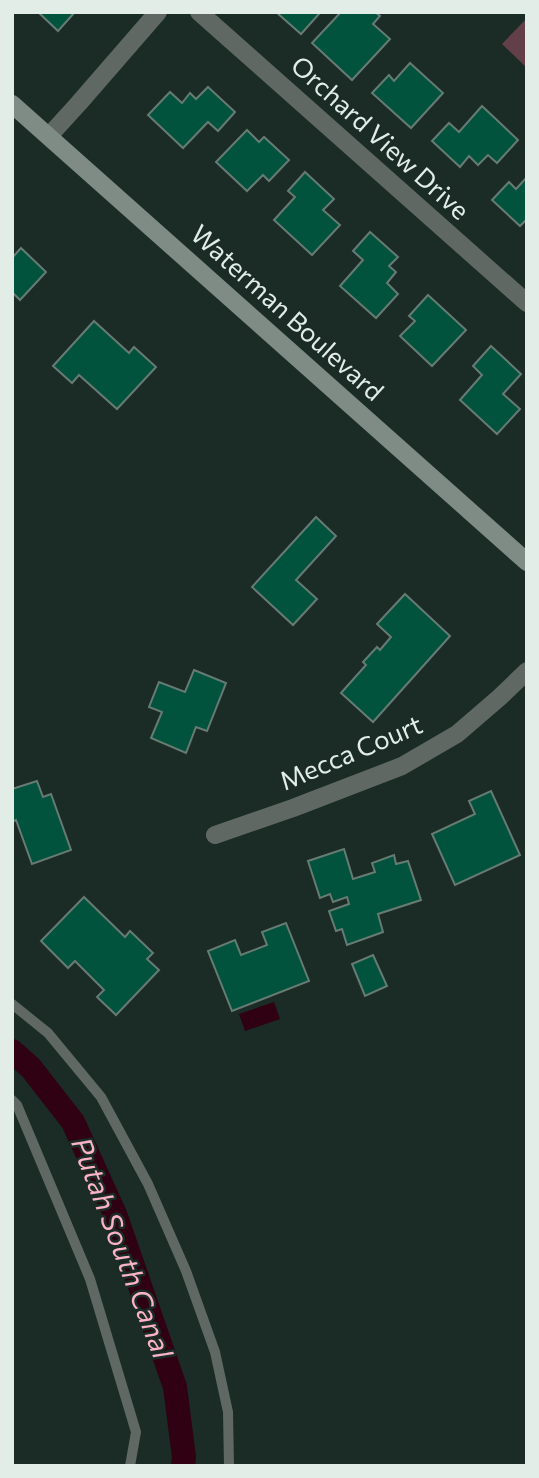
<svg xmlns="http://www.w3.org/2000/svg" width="539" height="1478" font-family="Commissioner,sans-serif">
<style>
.green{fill:#633f49}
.water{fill:#2f0113}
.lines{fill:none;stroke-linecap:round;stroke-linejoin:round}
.canal{stroke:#2f0113;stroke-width:24}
.building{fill:#01533e;stroke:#677b73;stroke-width:2}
.lane{stroke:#606864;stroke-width:10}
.street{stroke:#606864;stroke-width:18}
.secondary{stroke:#7f8c86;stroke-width:18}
.labels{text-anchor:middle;stroke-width:5;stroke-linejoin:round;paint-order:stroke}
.street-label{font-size:26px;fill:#e2ede8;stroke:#1b2c26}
.water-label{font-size:28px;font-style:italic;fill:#fcb3c7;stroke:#1b2c26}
</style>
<rect width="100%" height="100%" fill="#1b2c26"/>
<polygon class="green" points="527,18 527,68 502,44"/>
<polygon class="water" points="274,1002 280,1019 245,1031 239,1014"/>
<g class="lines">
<polyline class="canal" points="12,1051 31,1068 73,1122 115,1214 175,1387 184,1457 183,1466"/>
</g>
<g class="building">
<polygon points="38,12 75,12 58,31"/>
<polygon points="276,12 316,12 319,14 301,34"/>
<polygon points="341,12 375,12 380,16 373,24 390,39 352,80 312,43"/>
<polygon points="410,63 443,93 411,128 372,93 389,75 394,81"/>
<polygon points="208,87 235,112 218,131 208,122 183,148 148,115 170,92 182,103 190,93 196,99"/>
<polygon points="482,106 518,140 497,163 488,155 478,165 469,156 460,167 432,141 449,123 459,132"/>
<polygon points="247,130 259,142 264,137 289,160 269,181 263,175 247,191 216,162"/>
<polygon points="305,172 334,199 323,210 340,225 312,255 274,220 295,197 288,191"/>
<polygon points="527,177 527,219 520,226 492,200 509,182 516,189"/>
<polygon points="370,232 398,257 389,266 396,272 387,283 398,294 376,318 340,286 363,260 353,251"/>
<polygon points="21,248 46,272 20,300 12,292 12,258"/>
<polygon points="428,295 466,330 432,366 400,336 415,321 409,316"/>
<polygon points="94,321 129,353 134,347 156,367 117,409 79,375 72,383 53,366"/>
<polygon points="491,346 521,374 503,394 520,409 497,434 460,400 482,375 473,366"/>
<polygon points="316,517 336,536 296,580 317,599 293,625 252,587"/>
<polygon points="405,594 450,636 373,722 341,693 366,665 363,662 377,647 380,650 391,637 377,624"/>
<polygon points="194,670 226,683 207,731 196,727 186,753 151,738 162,712 149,707 159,682 185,692"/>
<polygon points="37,781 43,797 51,794 71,850 32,864 16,820 12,822 12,789"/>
<polygon points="491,791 520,855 455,885 432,834 475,814 469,801"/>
<polygon points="344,849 353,879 375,872 372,863 394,855 396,864 408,861 421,900 378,914 383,932 347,945 342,929 336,931 329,911 349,904 347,897 333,902 330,894 320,898 308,861"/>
<polygon points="84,897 125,937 130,931 153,953 147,959 159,970 116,1015 97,997 104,990 75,961 68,968 41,941"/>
<polygon points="286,923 309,981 232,1011 208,951 235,940 241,955 267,945 262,932"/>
<polygon points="373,955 387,986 365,996 352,964"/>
</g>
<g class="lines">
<g class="lane">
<polyline points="12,1004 48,1033 101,1097 148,1184 186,1271 215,1352 228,1412 229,1466"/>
<polyline points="12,1100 17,1105 90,1279 136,1432 130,1466"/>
</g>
<g class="street">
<polyline points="199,12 527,303"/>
<polyline points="49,136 79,103 158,12"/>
<polyline points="215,835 293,808 402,766 457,734 500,697 527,671"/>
</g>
<polyline class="secondary" points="12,104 527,562"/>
</g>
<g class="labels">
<g class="street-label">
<text transform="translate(380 138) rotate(42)" y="9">Orchard View Drive</text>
<text transform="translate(287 313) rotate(42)" y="9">Waterman Boulevard</text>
<text transform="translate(351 753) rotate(-23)" y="9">Mecca Court</text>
</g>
<g class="water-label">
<text transform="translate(122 1248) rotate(69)" y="10">Putah South Canal</text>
</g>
</g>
<rect width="539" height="1478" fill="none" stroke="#e2ede8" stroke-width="28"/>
</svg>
